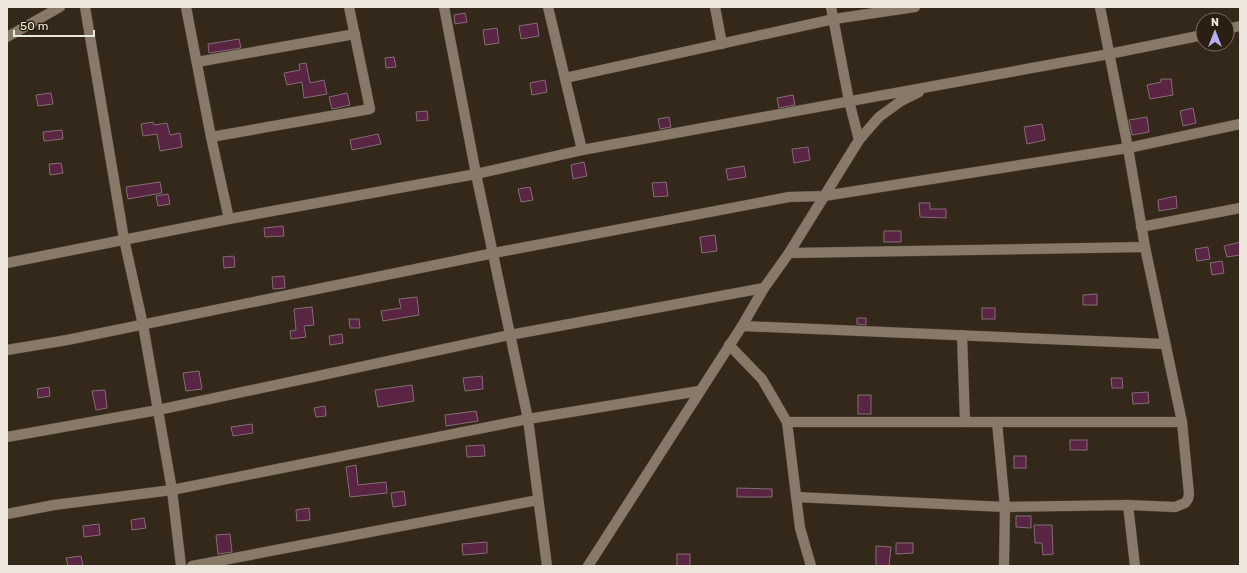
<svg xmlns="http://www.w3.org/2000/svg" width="1247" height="573" font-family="Rubik,sans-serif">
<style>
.building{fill:#5a2542;stroke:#826d76}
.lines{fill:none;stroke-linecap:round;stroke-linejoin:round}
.minor-casing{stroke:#4e4438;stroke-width:11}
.tertiary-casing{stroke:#4e4438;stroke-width:11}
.minor{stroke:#887a69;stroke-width:10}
.tertiary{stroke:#887a69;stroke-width:10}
</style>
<rect width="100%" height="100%" fill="#34281a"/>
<g class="building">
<polygon points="465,13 467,22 455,24 454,15"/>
<polygon points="537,23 539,36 521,39 519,26"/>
<polygon points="497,28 499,43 485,45 483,30"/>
<polygon points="239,39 241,48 209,53 208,44"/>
<polygon points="394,57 396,67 386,68 385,58"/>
<polygon points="306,63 310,83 324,80 327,94 304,98 302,82 287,85 284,73 300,70 299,64"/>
<polygon points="1161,79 1171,79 1173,95 1150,99 1147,85 1161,82"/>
<polygon points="545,80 547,92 532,95 530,83"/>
<polygon points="51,93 53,104 38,106 36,95"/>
<polygon points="347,93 350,105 332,109 329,97"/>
<polygon points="793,95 795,105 779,108 777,98"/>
<polygon points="1193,108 1196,123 1183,126 1180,111"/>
<polygon points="427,111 428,120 417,121 416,112"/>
<polygon points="669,117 671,127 660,129 658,119"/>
<polygon points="1147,117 1149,132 1132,135 1129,120"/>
<polygon points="153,122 154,125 167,123 170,135 180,133 182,147 160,151 157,134 143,136 141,124"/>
<polygon points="1042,124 1045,140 1027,144 1024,127"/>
<polygon points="62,130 63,139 44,141 43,132"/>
<polygon points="378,134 381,144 352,150 350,140"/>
<polygon points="808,147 810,160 794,163 792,149"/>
<polygon points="584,162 587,176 573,179 571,165"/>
<polygon points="61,163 63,173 50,175 49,164"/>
<polygon points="744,166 746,177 728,180 726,169"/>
<polygon points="160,182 162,193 128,199 126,187"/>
<polygon points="666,182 668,196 654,197 652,183"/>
<polygon points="530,187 533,200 521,202 518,189"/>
<polygon points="168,194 170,204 158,206 156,196"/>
<polygon points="1176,196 1177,208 1159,211 1158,200"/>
<polygon points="919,203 930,203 930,209 946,209 946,218 920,217"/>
<polygon points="283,226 284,236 265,237 264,228"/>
<rect x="884" y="231" width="17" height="11"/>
<polygon points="715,235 717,251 702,253 700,237"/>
<polygon points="1240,242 1240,255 1227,257 1224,246"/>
<polygon points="1208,247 1210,259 1197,261 1195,249"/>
<polygon points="234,256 235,267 224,268 223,257"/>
<polygon points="1222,261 1224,273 1212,275 1210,263"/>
<polygon points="284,276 285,288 273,289 272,277"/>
<polygon points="1097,294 1097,305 1083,305 1083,295"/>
<polygon points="417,297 419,315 383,321 381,311 401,308 399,299"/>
<polygon points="312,307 314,325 304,326 306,337 291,339 290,331 296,330 294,309"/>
<rect x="982" y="308" width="13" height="11"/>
<polygon points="857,318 866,318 866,325 857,324"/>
<polygon points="349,319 359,319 360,328 350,328"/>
<polygon points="342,334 343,343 330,345 329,336"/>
<polygon points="199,371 202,389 186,391 183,373"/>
<polygon points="482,376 483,389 465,391 463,378"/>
<polygon points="1111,378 1122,378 1123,388 1112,388"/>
<polygon points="412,385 414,401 378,407 375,390"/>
<polygon points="49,387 50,396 38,398 37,389"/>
<polygon points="105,390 107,408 96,410 92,391"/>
<polygon points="1148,392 1149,403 1133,404 1132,393"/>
<rect x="858" y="395" width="13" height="19"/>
<polygon points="325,406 326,416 316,417 314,408"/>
<polygon points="476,411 478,421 446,426 445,415"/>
<polygon points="252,424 253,433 233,436 231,427"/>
<rect x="1070" y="440" width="17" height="10"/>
<polygon points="484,445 485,456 467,457 466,446"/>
<rect x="1014" y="456" width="12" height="12"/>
<polygon points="356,465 358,485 386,482 387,493 350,497 346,467"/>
<polygon points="737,488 772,489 772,497 737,497"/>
<polygon points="404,491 406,505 393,507 391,493"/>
<polygon points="309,508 310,520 297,521 296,510"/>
<polygon points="1016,516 1031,516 1031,528 1016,527"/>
<polygon points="144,518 146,528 132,530 131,520"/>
<polygon points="99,524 100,535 84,537 83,526"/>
<polygon points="1034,525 1052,525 1053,554 1043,555 1042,543 1035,543"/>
<polygon points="230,534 232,552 218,554 216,535"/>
<polygon points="487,542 487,553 463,555 462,544"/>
<polygon points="896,543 913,543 913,553 896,554"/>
<polygon points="876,546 891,547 889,566 876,566"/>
<rect x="677" y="554" width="13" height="12"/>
<polygon points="81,556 83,566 68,566 66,558"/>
</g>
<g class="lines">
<g class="minor-casing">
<g id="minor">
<polyline points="85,7 124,239 143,325 172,490 181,566"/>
<polyline points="186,7 211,137 229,219"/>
<polyline points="444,7 476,174 528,419 547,566"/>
<polyline points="548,7 582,150"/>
<polyline points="715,7 722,44"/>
<polyline points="1227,29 1240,26"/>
<polyline points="7,37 60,7"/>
<polyline points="197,62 355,34"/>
<polyline points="565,78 834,19 915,7"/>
<polyline points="211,137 370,109 349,7"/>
<polyline points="859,140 879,117 901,101 919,92"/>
<polyline points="1141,227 1240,208"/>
<polyline points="789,253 1145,247"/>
<polyline points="7,263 229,219 476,174 582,150 1109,54 1203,35"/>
<polyline points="742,326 1165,344"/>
<polyline points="962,335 965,422"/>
<polyline points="729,345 762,379 787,422 800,528 811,566"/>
<polyline points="7,350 67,340 494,253 789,197 824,196 1128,148 1240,124"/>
<polyline points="787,422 1182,422"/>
<polyline points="997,422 1005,507 1004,566"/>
<polyline points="7,437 158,410 510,335 764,288"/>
<polyline points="796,497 1005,507 1128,505 1175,507 1185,503 1188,499 1189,494 1182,422 1145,247 1128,148 1100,7"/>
<polyline points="1128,505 1135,566"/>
<polyline points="7,514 54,505 172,490 528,419 699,391"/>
<polyline points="192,566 538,500"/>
</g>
</g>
<g class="tertiary-casing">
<polyline id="tertiary" points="588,566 742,326 764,288 789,253 859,140 849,101 831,7"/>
</g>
<use href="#minor" class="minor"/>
<use href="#tertiary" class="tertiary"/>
</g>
<rect width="1247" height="573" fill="none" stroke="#eee6dd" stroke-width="16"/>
<g transform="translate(1215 32)"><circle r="19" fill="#2a1f10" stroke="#786f62"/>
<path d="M0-3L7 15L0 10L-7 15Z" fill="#b6acf8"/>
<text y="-6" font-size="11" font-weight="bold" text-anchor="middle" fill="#eee6dd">N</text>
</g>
<path d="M14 30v6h80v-6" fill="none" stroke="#eee6dd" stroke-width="2"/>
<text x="20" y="30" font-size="12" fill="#eee6dd" stroke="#2a1f10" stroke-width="3" paint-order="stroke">50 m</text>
</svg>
